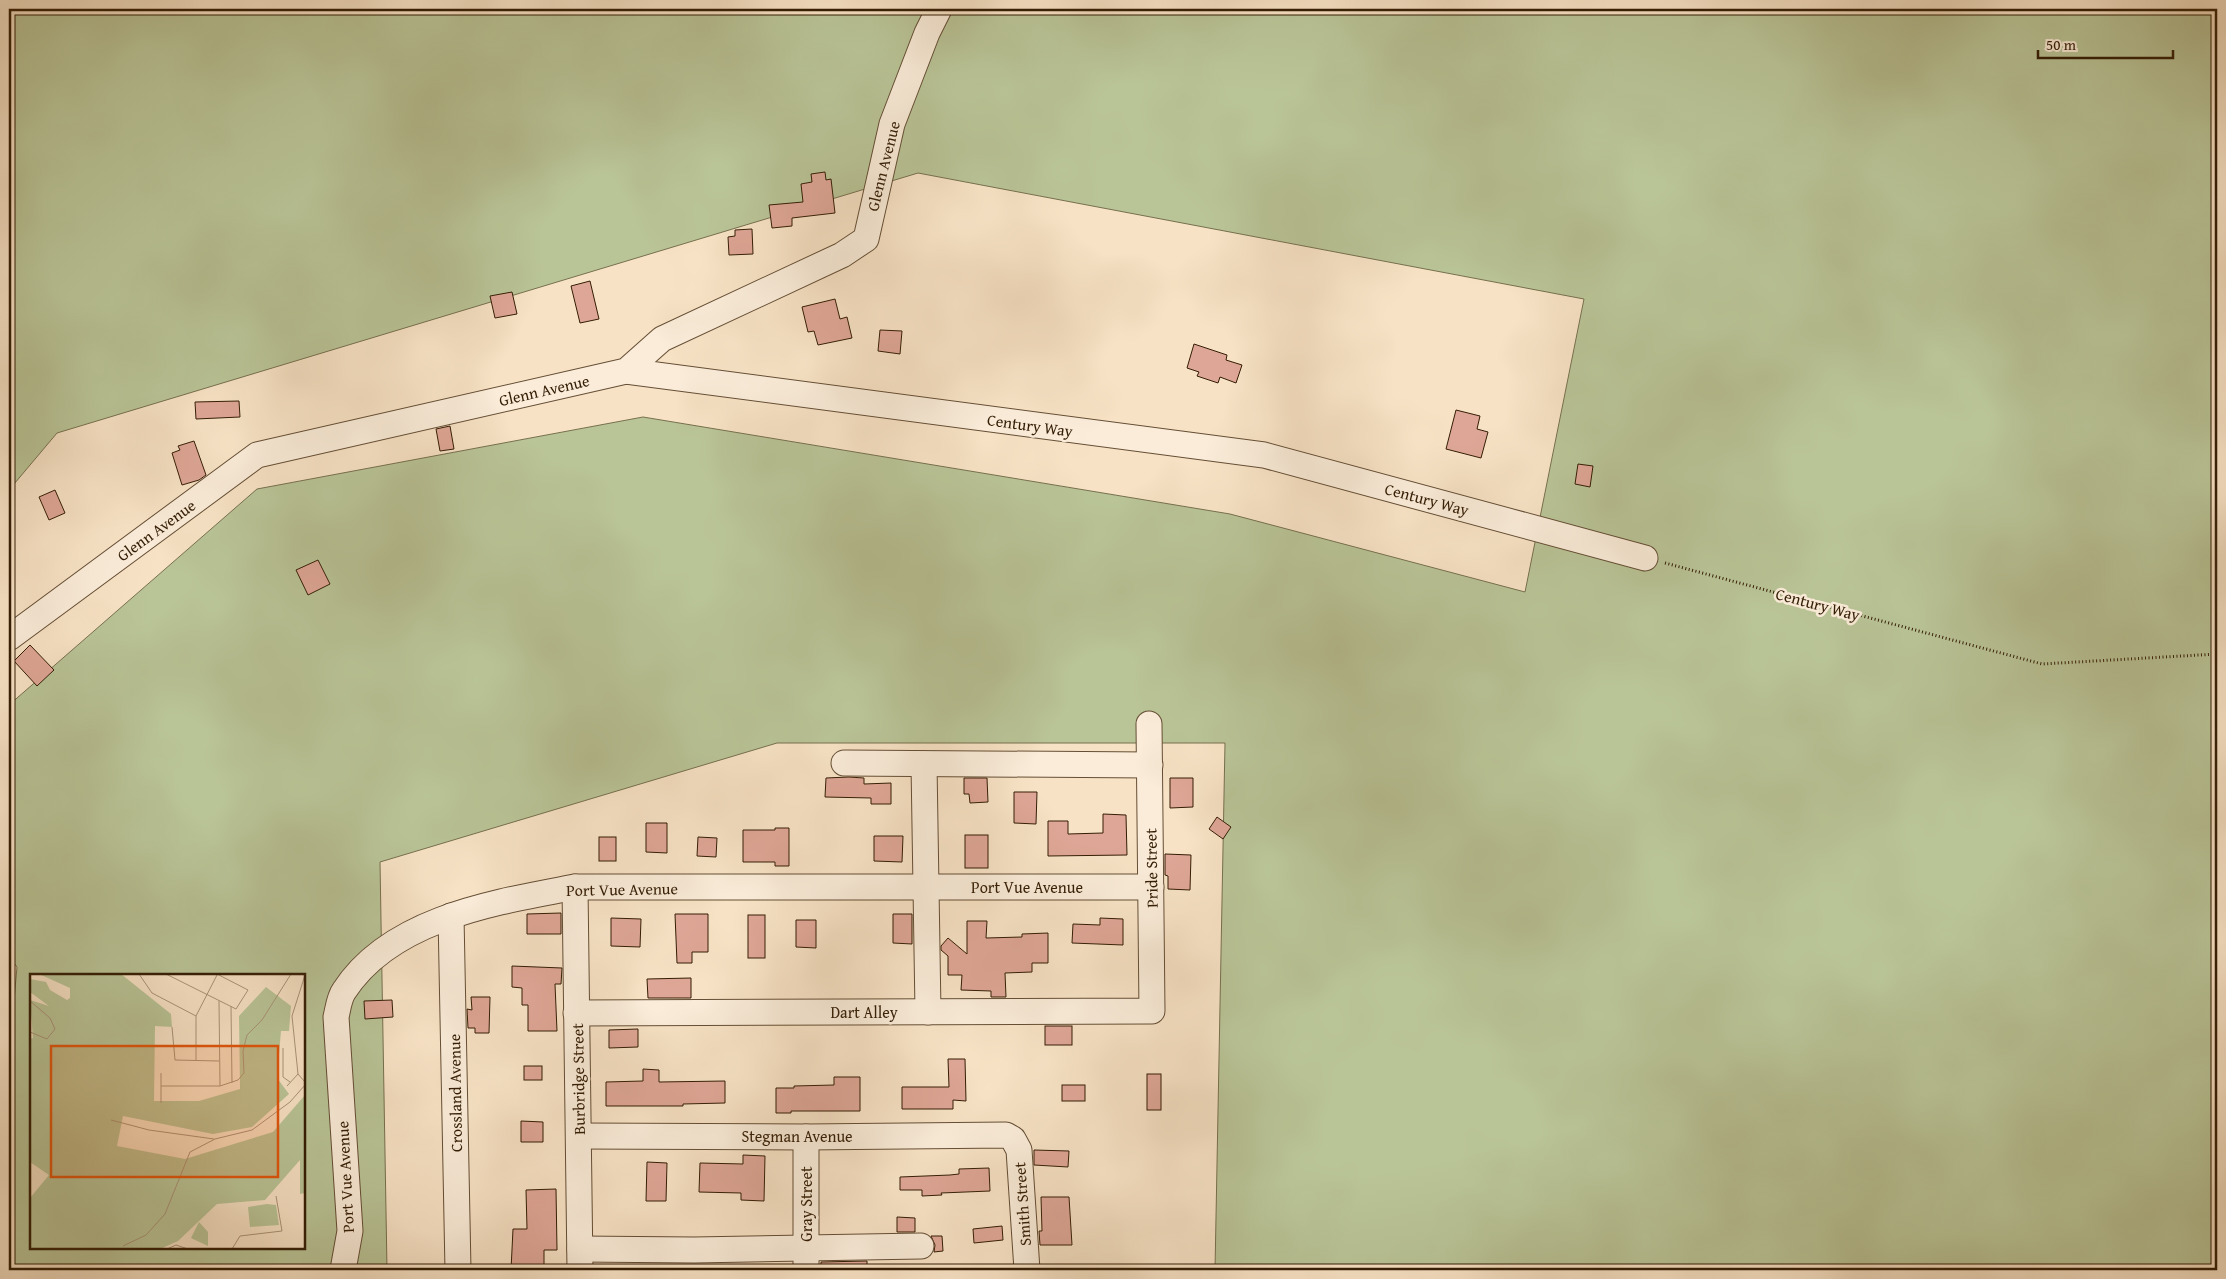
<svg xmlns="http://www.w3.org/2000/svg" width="2226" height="1279" font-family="'Gentium Book Plus',serif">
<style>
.green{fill:#b9c497;stroke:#76704e;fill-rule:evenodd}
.building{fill:#dea696;stroke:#341d05}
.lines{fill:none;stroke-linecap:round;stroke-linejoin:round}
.minor-casing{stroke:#654e35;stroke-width:27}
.path{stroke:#341d05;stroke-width:3;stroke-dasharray:1 2.5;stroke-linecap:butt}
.minor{stroke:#faecd9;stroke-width:25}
.labels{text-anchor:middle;stroke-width:5;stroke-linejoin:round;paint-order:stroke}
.street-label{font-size:16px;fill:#341d05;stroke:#faecd9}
.inset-road{fill:none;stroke:#a99378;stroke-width:1}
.view{fill:#df560c;fill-opacity:0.15;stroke:#df560c;stroke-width:2.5}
.inset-edge{fill:none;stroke:#341d05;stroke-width:2.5}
</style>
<rect width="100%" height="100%" fill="#f7e2c5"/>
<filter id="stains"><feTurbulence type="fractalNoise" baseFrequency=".004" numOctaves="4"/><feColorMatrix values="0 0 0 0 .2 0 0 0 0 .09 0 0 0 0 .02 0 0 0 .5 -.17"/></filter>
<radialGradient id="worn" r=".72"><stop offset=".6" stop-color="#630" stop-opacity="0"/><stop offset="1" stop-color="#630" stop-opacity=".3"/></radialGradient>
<path class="green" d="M9,9H2217V1270H1215L1225,743H777L380,862L387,1270H9V1056L17,967L9,956V705L257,489L643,417L1230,514L1525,592L1584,299L918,173L57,433L9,490ZM31,975H304V1248H31Z"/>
<g class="building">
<polygon points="825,172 826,180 831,179 835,213 792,218 792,226 772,228 769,205 803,202 801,184 812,182 811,174"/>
<polygon points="752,229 753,254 729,255 728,237 735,236 735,230"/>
<polygon points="590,281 599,319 580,323 571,286"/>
<polygon points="512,292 517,314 495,318 490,296"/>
<polygon points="835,299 840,319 847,317 852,338 818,345 814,331 808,332 802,307"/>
<polygon points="880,330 902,331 900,354 878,351"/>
<polygon points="1194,344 1227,355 1226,360 1242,365 1236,383 1220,377 1218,383 1197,376 1199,372 1187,368"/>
<polygon points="239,401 240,417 196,419 195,402"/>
<polygon points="1456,410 1480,416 1477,429 1488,432 1481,458 1446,449"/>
<polygon points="450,426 454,449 440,451 436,429"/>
<polygon points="194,441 206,475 199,480 182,485 172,453 180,450 178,446"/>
<polygon points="1578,464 1593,466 1590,487 1575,484"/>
<polygon points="55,490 65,513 49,520 39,497"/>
<polygon points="318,560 330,584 308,595 296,570"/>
<polygon points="30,645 54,670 37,686 14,661"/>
<polygon points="849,777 864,778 864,784 891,783 891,804 871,804 871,798 825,797 826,778"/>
<polygon points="964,778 987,778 988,802 970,803 969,794 964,794"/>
<polygon points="1170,778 1193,778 1193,807 1170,808"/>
<polygon points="1014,792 1037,792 1036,824 1014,823"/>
<polygon points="1103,814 1126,815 1127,855 1048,856 1048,821 1068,821 1068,834 1103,833"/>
<polygon points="1217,817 1231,827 1223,839 1209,829"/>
<polygon points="646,823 667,823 667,853 646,852"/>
<polygon points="775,828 789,828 789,866 775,866 775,862 743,862 743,830 775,830"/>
<rect x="965" y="835" width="23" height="33"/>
<polygon points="874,836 903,836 902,862 874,861"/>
<rect x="599" y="837" width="17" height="24"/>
<polygon points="698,837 717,838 716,857 697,856"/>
<polygon points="1165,854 1191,855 1190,890 1168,889 1168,876 1165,875"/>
<polygon points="561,913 561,934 527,934 527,914"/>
<polygon points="675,914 708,914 708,952 692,952 692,963 677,963"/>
<polygon points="893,914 912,914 912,944 893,943"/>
<rect x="748" y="915" width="17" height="43"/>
<polygon points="611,918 641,919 640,947 611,946"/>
<polygon points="1100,918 1123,919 1123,945 1072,943 1073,924 1100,925"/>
<polygon points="796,920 816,920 816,948 796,947"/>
<polygon points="967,921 987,921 986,938 1022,937 1022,934 1048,933 1048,963 1032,963 1032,972 1005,973 1006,997 991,997 991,991 961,990 962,975 948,975 948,956 941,950 941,946 948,938 967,954"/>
<polygon points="512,966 562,968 561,984 555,984 557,1031 528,1031 528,1005 522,1005 522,988 512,987"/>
<polygon points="691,978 691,998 648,998 647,979"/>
<polygon points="471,997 490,997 489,1033 475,1033 475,1028 468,1028 467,1009 472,1010"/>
<polygon points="392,1000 393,1017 365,1019 364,1001"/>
<rect x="1045" y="1026" width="27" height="19"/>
<polygon points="638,1029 638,1047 609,1048 609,1030"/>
<polygon points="948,1059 965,1059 966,1101 953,1100 953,1109 902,1109 902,1087 949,1087"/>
<rect x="524" y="1066" width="18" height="14"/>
<polygon points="643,1069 659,1070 659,1082 725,1081 725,1103 683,1104 683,1106 606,1106 606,1082 643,1081"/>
<rect x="1147" y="1074" width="14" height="36"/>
<polygon points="834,1077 860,1077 860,1111 791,1111 791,1113 776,1113 776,1088 794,1088 794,1086 834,1085"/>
<rect x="1062" y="1085" width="23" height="16"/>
<polygon points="521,1121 543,1122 543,1142 521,1142"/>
<polygon points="1034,1150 1069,1151 1068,1167 1034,1165"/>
<polygon points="743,1155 765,1156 764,1201 741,1200 741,1193 699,1192 700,1163 743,1164"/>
<polygon points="647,1162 667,1163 666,1201 646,1201"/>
<polygon points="989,1168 990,1191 941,1193 942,1195 922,1196 922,1190 900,1190 900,1177 950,1175 959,1174 959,1169"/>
<polygon points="556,1189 557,1250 544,1250 544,1270 511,1270 513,1229 527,1229 526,1190"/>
<polygon points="1041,1197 1069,1197 1072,1245 1040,1245 1039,1231 1042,1231"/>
<polygon points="897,1217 915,1218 915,1232 897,1232"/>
<polygon points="1002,1226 1003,1240 974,1243 973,1229"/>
<polygon points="931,1236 942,1236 943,1251 934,1252 935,1245"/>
<polygon points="867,1261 867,1269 821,1269 821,1262"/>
</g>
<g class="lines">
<g class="minor-casing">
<g id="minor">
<polyline points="626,371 1264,455 1645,558"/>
<polyline points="9,638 257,455 626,371 662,339 842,255 866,239 892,124 927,33 939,9"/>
<polyline points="844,763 1150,765"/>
<polyline points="924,764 928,1012"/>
<polyline points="575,887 580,1270"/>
<polyline points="451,916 458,1270"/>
<polyline points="576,1013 1152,1011 1149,724"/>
<polyline points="579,1136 806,1137 1006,1135 1013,1139 1019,1150 1027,1270"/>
<polyline points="806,1137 806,1270"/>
<polyline points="580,1249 694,1250 921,1246"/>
<path d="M343,1270L350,1231L336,1017C338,1009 339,998 344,991C391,918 497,902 575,887H1151"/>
</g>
</g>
<polyline class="path" points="1665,563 2042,664 2217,654"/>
<use href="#minor" class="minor"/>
</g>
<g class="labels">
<g class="street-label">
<text transform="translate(883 166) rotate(-76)" y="6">Glenn Avenue</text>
<text transform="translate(544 390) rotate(-13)" y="6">Glenn Avenue</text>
<text transform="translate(1030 425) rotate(8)" y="6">Century Way</text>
<text transform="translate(1427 499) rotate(15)" y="6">Century Way</text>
<text transform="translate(156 530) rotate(-36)" y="6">Glenn Avenue</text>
<text transform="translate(1818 604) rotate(15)" y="6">Century Way</text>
<text transform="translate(1151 868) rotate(-91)" y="6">Pride Street</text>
<text x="1027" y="893">Port Vue Avenue</text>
<text transform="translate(622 889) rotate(-1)" y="6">Port Vue Avenue</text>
<text x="864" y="1018">Dart Alley</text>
<text transform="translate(578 1079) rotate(-91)" y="6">Burbridge Street</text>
<text transform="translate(455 1093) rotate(-91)" y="6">Crossland Avenue</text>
<text x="797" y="1142">Stegman Avenue</text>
<text transform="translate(345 1177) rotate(-93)" y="6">Port Vue Avenue</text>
<text transform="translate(806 1204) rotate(-90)" y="6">Gray Street</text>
<text transform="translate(1022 1204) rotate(-94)" y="6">Smith Street</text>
</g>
</g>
<g transform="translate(30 974)">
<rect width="275" height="275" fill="#f7e2c5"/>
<path d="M9,0H91L141,40L142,53L125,52L124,127H169L210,115L209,42L236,13L261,32L259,57H251L247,104L259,120L222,153L183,160L93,142L87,172L155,185L243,158L275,121V219L270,220V186L235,226L187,230L148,267L130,275H0V224L19,201L0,188V65L3,64L0,26L19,32L0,18V5L16,8L20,16L37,26L40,24V14ZM237,230L246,231L249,251L220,253L218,233ZM169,248L178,258V272L161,264Z" fill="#b9c497"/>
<path class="inset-road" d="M109,0L122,19L166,42M136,0L206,35L218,16L187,0M275,1L262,42L268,100L275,108M0,27L20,44L25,55L17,65L0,58M189,27L190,112M201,32L202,109M142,53L145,86L189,87M253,74V103L260,108M166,87V42L187,1M131,99V129M131,112H190L208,106L214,99L213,77L217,61L232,46L261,0M257,112L268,100M81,146L119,156L184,165M93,272L116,261L135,240L160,178L185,165L222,156L260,128L275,111M137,275L146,271L158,275M202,275L210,262L252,257L246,222"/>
<path class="view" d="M21,72H248V203H21Z"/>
<rect width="275" height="275" class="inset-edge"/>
</g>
<rect width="2226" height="1279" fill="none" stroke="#f7e2c5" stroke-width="30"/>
<rect x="10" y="10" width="2206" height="1259" fill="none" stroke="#341d05" stroke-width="2.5"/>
<rect x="15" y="15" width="2196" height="1249" fill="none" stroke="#341d05"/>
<path d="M2038 50v8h135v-8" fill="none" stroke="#341d05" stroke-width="2.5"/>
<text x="2046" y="50" font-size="15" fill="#341d05" stroke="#faecd9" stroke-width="4" paint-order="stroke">50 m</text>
<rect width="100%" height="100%" filter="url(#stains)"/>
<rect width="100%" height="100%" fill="url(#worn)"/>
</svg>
